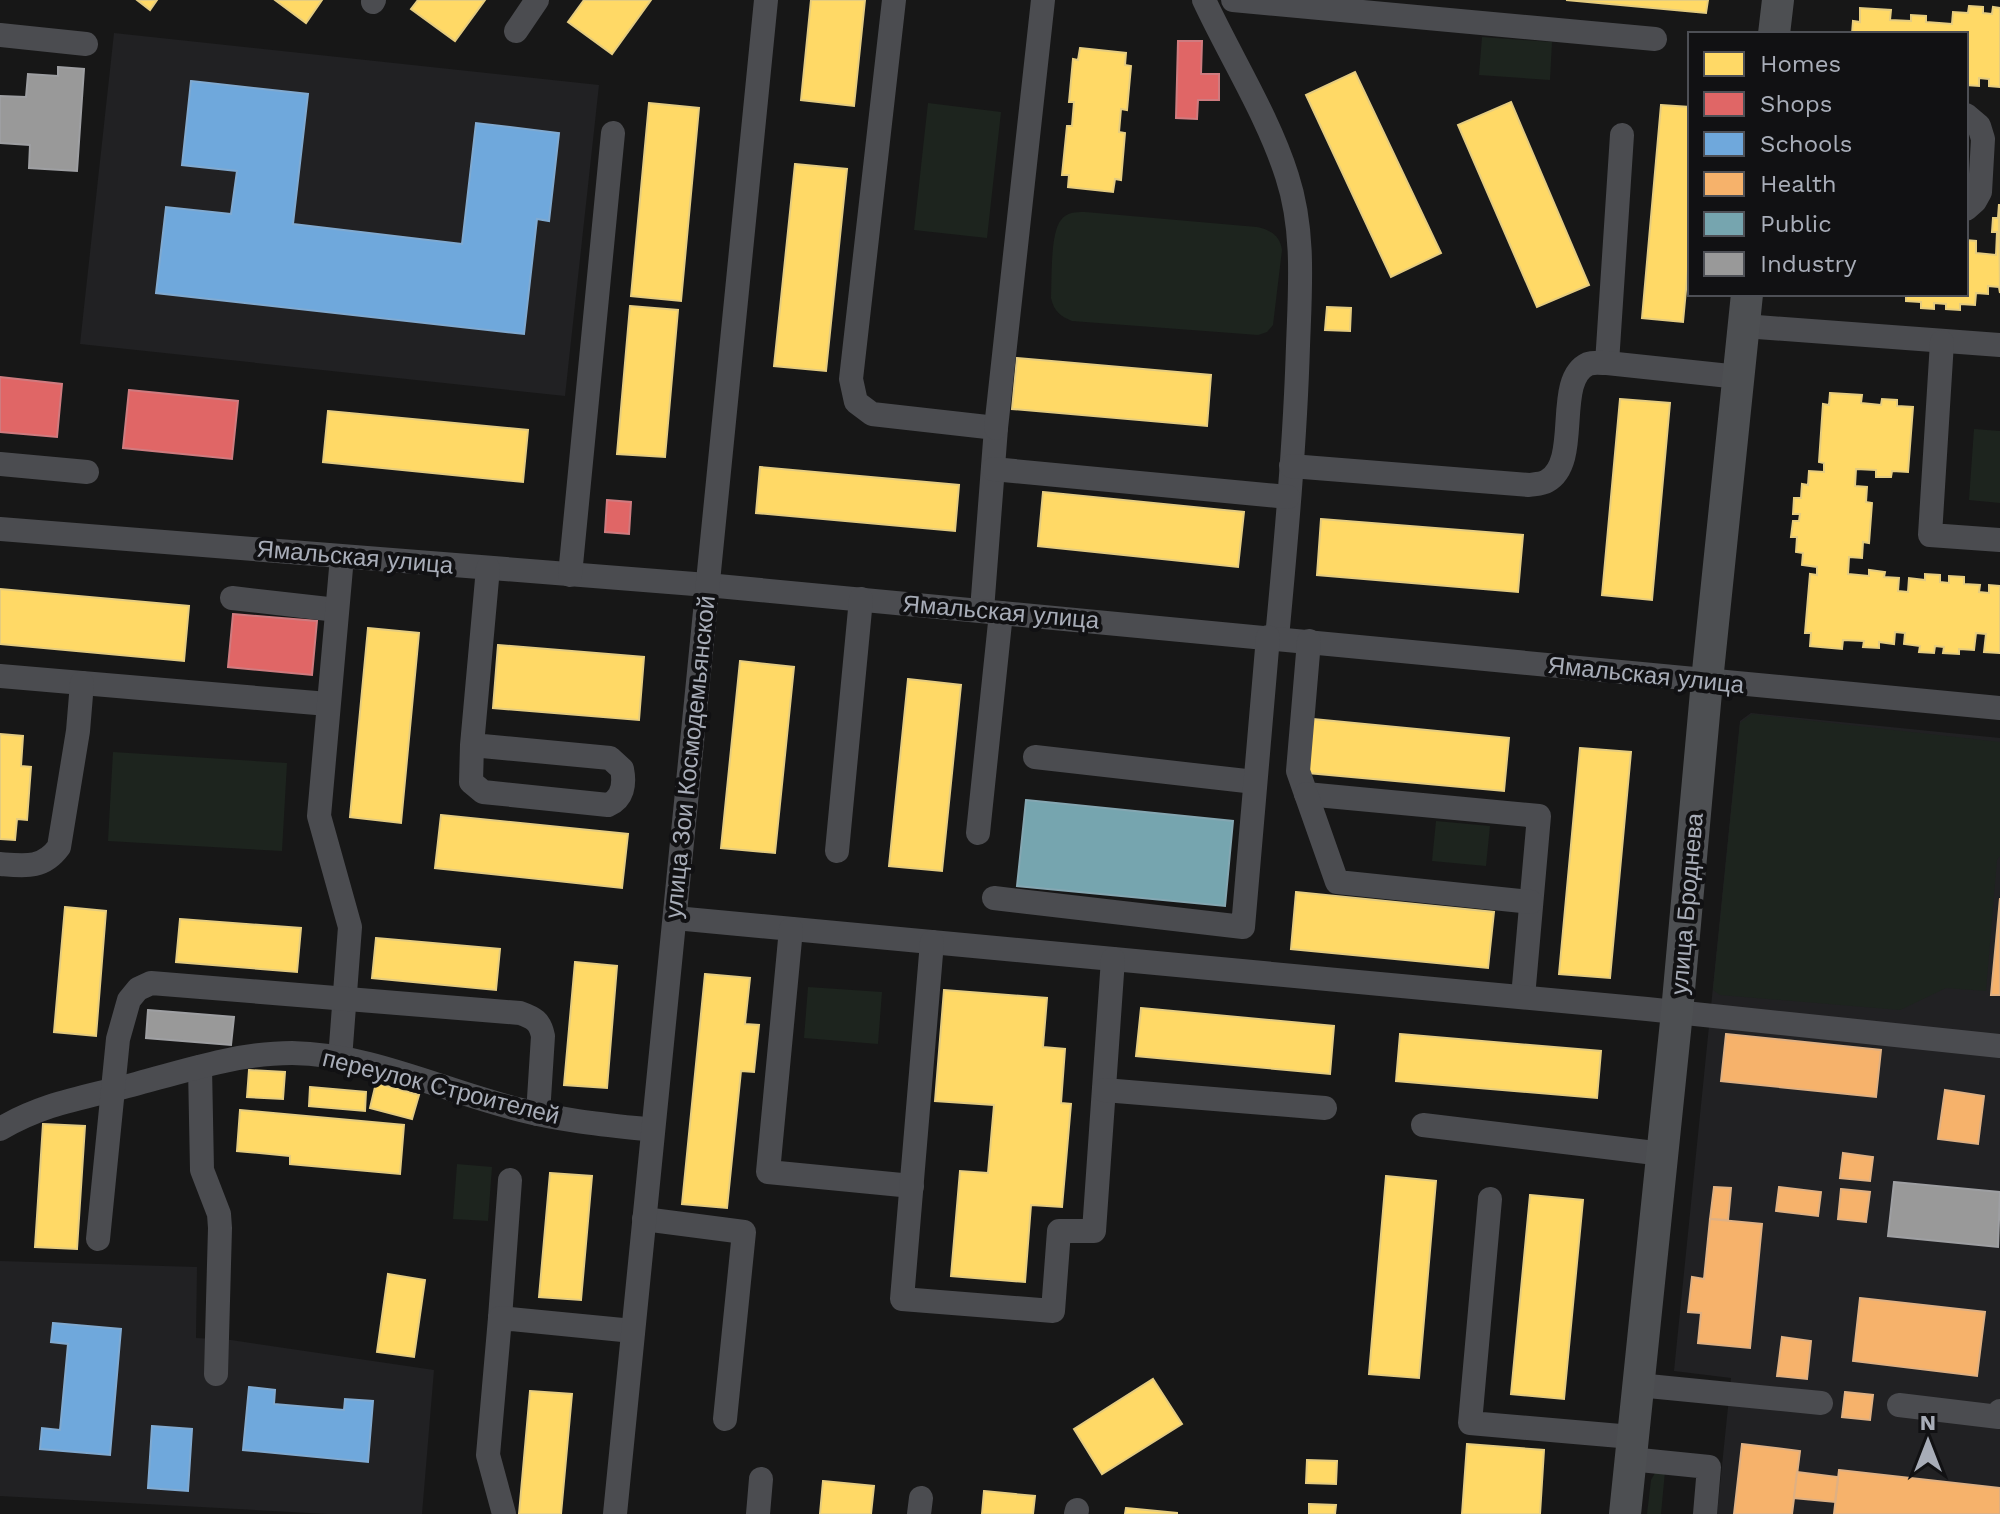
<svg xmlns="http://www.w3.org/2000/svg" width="2000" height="1514" font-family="'Work Sans',sans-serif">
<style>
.built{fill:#212123}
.green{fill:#1d241e}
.homes{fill:#ffd966;stroke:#e5cc7f;stroke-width:2}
.shops{fill:#e06666;stroke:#cf7b7f;stroke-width:2}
.schools{fill:#6fa8dc;stroke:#80aad1;stroke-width:2}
.health{fill:#f6b26b;stroke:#dfb082;stroke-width:2}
.public{fill:#76a5af;stroke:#85a7b2;stroke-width:2}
.industry{fill:#999;stroke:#9e9fa2;stroke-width:2}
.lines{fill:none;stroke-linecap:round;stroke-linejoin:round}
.minor{stroke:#4b4c50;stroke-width:24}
.major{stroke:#4d4f52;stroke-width:32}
.labels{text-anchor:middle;stroke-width:8;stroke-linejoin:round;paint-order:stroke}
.street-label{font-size:24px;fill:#a8adb8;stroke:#111113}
</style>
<rect width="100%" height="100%" fill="#171717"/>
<g class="built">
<polygon points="114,33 599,85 565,396 80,344"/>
<polygon points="1751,713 2000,738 2000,1514 1717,1514 1731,1378 1674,1371 1740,721"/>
<polygon points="0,1261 197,1267 196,1338 231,1340 434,1370 422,1514 327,1514 0,1496"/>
</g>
<g class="green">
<polygon points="1482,37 1552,42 1550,80 1479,75"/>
<polygon points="928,103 1001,112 987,238 914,230"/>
<path d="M1085,212L1257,227C1271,230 1280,236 1282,250L1273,325L1267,332L1258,335L1072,321C1060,316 1054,311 1051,298C1052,280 1050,233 1061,220C1067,212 1075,212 1085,212Z"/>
<polygon points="1974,429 2000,431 2000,503 1969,500"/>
<polygon points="1752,714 2000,742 2000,856 1997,860 1986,991 1946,988 1900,1010 1720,995 1713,990 1740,723"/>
<polygon points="113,752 287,763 282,851 108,841"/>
<polygon points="1436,821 1490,826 1486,866 1432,861"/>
<polygon points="808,987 882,992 878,1044 804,1038"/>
<polygon points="457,1164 492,1167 488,1221 453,1219"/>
<polygon points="1665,1471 1661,1514 1647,1514 1651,1480 1655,1473"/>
</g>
<g class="homes">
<polygon points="137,0 157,0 150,10"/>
<polygon points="275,0 322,0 306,23"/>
<polygon points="418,0 485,0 455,41 411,9"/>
<polygon points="584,0 651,0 612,54 568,22"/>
<polygon points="811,0 865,0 854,106 801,100"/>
<polygon points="1566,0 1708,0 1706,13"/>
<polygon points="1969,6 1983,7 1983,13 1992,14 1993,7 2000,8 2000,87 1989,86 1989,79 1979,78 1979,86 1966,85 1966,34 1852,34 1853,21 1860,22 1860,8 1891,10 1890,20 1911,21 1911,15 1926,16 1926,22 1952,24 1953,12 1968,13"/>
<polygon points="1080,48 1126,53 1125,65 1131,66 1127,110 1121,109 1119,132 1125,133 1121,180 1115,179 1113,192 1068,187 1069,175 1062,175 1067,126 1072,126 1074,102 1069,102 1073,59 1078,60"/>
<polygon points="1355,72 1441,253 1391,277 1306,95"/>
<polygon points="1511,102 1589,285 1537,307 1458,125"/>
<polygon points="649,103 699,108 681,301 631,296"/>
<polygon points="1661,105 1690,107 1690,247 1683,322 1642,318"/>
<polygon points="795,164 847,169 826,371 774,366"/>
<polygon points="1999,204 2000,293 1999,287 1988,286 1988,294 1976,293 1975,305 1960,304 1960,310 1946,309 1946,304 1934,303 1934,309 1921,308 1921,302 1906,301 1906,294 1966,294 1966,240 1976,241 1976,253 1996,255 1997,232 1992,232 1993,218 1998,218"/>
<polygon points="630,306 678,310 665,457 617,454"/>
<polygon points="1327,307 1351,308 1350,331 1325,330"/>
<polygon points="1017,358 1211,375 1207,426 1012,409"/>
<polygon points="1830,393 1862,395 1861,403 1881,405 1882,399 1897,400 1897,406 1913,407 1908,472 1892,471 1891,477 1876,477 1876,470 1856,469 1855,486 1867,487 1866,502 1872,503 1869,543 1863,542 1862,558 1849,557 1848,574 1869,576 1869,570 1885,572 1884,577 1899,578 1898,591 1908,592 1909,578 1925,580 1925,574 1940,575 1940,582 1949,583 1949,576 1964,577 1964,584 1980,585 1979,592 1989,593 1989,585 2000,586 2000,653 1984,652 1986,634 1976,633 1974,650 1959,649 1959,654 1943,653 1944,647 1935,646 1934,653 1919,652 1920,646 1904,644 1905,633 1895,632 1894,644 1879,642 1879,648 1863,647 1864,641 1843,640 1842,649 1810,646 1811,633 1805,633 1810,574 1817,575 1817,567 1802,565 1803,553 1796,552 1797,537 1791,537 1793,521 1799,521 1800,514 1793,514 1794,498 1801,498 1802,484 1808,485 1809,471 1824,472 1824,463 1819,462 1823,404 1829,405"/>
<polygon points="1620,399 1670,403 1652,600 1602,595"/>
<polygon points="328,411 528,430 523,482 323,462"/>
<polygon points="760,467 959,485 955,531 756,513"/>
<polygon points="1043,492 1244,512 1238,567 1038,546"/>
<polygon points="1321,519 1523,535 1518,592 1317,575"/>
<polygon points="0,589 189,606 184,661 0,644"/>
<polygon points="368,628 419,633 401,823 350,817"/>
<polygon points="498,645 644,657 639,720 493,708"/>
<polygon points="740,661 794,667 775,853 721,848"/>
<polygon points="908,679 961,685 942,871 889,866"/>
<polygon points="1313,719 1509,738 1504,791 1308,773"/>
<polygon points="0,734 23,736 21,766 31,767 27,820 17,819 15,840 0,839"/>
<polygon points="1580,748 1631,752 1610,978 1559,974"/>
<polygon points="441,815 628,834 622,888 435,868"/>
<polygon points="1296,892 1494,912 1488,968 1291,949"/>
<polygon points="65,907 106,911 96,1036 54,1032"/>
<polygon points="180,919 301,928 297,972 176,962"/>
<polygon points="376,938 500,949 496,990 372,978"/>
<polygon points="575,962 617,966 607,1088 564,1085"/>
<polygon points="705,974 750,978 745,1024 759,1025 754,1072 741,1071 727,1208 682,1204"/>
<polygon points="944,990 1047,998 1043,1047 1065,1049 1061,1103 1071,1104 1062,1207 1031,1205 1025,1282 951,1276 960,1171 988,1173 994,1105 935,1101"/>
<polygon points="1141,1008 1334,1026 1330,1074 1136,1056"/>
<polygon points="1400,1034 1601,1051 1597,1098 1396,1081"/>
<polygon points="249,1070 285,1072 283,1099 247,1097"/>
<polygon points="376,1083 419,1095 412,1119 370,1108"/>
<polygon points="310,1087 366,1092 365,1111 309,1106"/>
<polygon points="240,1110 404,1125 400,1174 290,1164 290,1156 237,1151"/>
<polygon points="43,1124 85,1126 77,1249 35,1247"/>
<polygon points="550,1173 592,1176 581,1300 539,1297"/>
<polygon points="1386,1176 1436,1181 1419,1378 1369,1374"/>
<polygon points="1530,1195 1583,1200 1564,1399 1511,1394"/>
<polygon points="388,1274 425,1280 414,1357 377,1352"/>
<polygon points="1153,1379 1182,1424 1102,1474 1074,1429"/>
<polygon points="530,1391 572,1394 561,1514 519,1514"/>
<polygon points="1467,1444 1544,1450 1540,1514 1462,1514"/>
<polygon points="1307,1460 1337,1461 1336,1484 1306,1483"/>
<polygon points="823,1481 874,1486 871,1514 820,1514"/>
<polygon points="984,1491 1035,1496 1033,1514 982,1514"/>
<polygon points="1309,1504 1336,1505 1335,1514 1309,1514"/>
<polygon points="1126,1508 1177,1513 1177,1514 1125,1514"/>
</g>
<g class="shops">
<polygon points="1178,41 1202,41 1201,74 1219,74 1219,100 1198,100 1197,119 1176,118"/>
<polygon points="0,377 62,384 57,437 0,432"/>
<polygon points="129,390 238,401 232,459 123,448"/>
<polygon points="607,500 631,502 629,534 605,532"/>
<polygon points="233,614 317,621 312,675 228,667"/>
</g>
<g class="schools">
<polygon points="191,81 308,94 293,224 462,244 476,123 559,133 549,221 537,219 524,334 156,293 166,207 231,214 237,171 182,165"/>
<polygon points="53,1323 121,1329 110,1455 40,1449 42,1428 60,1430 68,1344 51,1342"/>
<polygon points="249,1387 275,1390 274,1404 344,1410 345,1399 373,1401 368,1462 243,1450"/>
<polygon points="152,1426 192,1429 188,1491 148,1488"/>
</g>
<g class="health">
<polygon points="2000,898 2000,995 1991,995"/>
<polygon points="1726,1034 1881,1050 1876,1097 1721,1081"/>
<polygon points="1945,1090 1984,1096 1978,1144 1938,1139"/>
<polygon points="1843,1153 1873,1157 1870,1181 1840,1178"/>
<polygon points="1714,1187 1731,1188 1728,1220 1710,1219"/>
<polygon points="1779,1187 1821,1192 1818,1216 1776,1211"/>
<polygon points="1841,1189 1870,1192 1866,1222 1838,1219"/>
<polygon points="1710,1219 1762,1224 1750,1348 1698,1343 1701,1313 1688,1312 1692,1277 1704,1279"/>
<polygon points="1860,1298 1985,1312 1977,1376 1853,1361"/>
<polygon points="1782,1337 1811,1341 1807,1379 1777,1376"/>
<polygon points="1845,1392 1873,1395 1870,1420 1842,1417"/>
<polygon points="1742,1444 1800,1451 1792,1514 1734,1514"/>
<polygon points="1839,1470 2000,1488 2000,1514 1834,1514"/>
<polygon points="1797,1472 1838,1477 1835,1502 1794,1498"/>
</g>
<polygon class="public" points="1026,800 1233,821 1225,906 1017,886"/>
<g class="industry">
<polygon points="58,67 84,69 77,171 29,168 30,145 0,143 0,96 26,97 28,74 58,76"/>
<polygon points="148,1010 234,1017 231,1045 146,1038"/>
<polygon points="1894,1182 2000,1192 1998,1247 1888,1236"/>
</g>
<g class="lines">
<g class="minor">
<polyline points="894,0 851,379 856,402 872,414 996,428 982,610"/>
<path d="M1204,0C1231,58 1268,116 1287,176C1305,231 1300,289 1298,346C1295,443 1286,541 1277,638"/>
<polyline points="1233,0 1655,39"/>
<polyline points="373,2 374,0"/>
<polyline points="516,31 537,0"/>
<polyline points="0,35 86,44"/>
<polyline points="1966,115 1979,126 1983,139 1980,192 1975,201 1966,209"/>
<polyline points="1744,326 2000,345"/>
<polyline points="1942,342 1930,535 2000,540"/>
<polyline points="1607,363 1622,135"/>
<polyline points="996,428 1043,0"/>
<polyline points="0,464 87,472"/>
<path d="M1291,466L1529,485C1535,484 1542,484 1547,481C1582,462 1553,380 1588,364C1593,362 1602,363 1607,363L1739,377"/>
<polyline points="993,469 1288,497"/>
<polyline points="0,529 707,585 2000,708"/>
<polyline points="570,575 613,133"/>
<polyline points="232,598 337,610"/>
<polyline points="1309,641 1298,771 1306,794 1539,816 1523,997"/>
<polyline points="0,676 328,704"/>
<path d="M472,745L471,782L483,792L608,805C623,799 625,784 622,769L610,758L472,745L488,568"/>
<polyline points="1035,757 1255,782"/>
<polyline points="1306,794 1337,882 1531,902"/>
<polyline points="978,833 1001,613"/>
<polyline points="837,851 861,599"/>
<path d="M0,864C25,866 43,869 59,847L78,731L82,683"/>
<polyline points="994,898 1243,927 1268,637"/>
<polyline points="675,918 1647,1009 2000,1046"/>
<polyline points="791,929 768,1172 912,1186"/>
<polyline points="932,942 902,1299 1053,1311 1059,1231 1094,1231 1113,959"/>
<polyline points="340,1059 350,927 319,816 342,557"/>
<polyline points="200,1067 202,1170 219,1214 220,1228 216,1374"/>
<polyline points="1104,1090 1325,1108"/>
<polyline points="1423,1125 1663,1154"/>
<path d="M0,1129C44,1103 83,1098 132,1085C184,1071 238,1053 292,1053C370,1054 446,1092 521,1110C564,1121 609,1125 653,1130"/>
<polyline points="1490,1199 1470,1423 1632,1437"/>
<polyline points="644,1219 744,1232 725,1419"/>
<path d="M98,1239L118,1039L129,1000L138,989L151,983L520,1013C534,1018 540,1021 543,1036L538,1114"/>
<polyline points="500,1318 510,1180"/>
<polyline points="1638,1385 1821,1403"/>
<polyline points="1899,1405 1999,1417 2000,1411"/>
<polyline points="1630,1459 1709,1467 1705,1514"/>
<polyline points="504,1514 488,1455 500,1318 633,1331"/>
<polyline points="615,1514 766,0"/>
<polyline points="758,1514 761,1479"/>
<polyline points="919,1514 921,1498"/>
<polyline points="1076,1514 1077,1510"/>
</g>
<g class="major">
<polyline points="1774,34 1778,0"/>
<polyline points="1625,1514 1677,1012 1707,681 1747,294"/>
</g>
</g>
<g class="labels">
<g class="street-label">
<text transform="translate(355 557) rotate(5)" y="8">Ямальская улица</text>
<text transform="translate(1001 612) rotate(5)" y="8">Ямальская улица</text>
<text transform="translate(1646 675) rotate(6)" y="8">Ямальская улица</text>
<text transform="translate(690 757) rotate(-84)" y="8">улица Зои Космодемьянской</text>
<text transform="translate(1687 904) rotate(-85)" y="8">улица Броднева</text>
<text transform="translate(441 1087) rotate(14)" y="8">переулок Строителей</text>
</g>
</g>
<rect x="1688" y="32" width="280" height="264" fill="#111113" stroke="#4d4f55" stroke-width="2"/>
<rect x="1704" y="52" width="40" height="24" fill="#ffd966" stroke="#4d4f55" stroke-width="2"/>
<text x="1760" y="72" font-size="24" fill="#a8adb8">Homes</text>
<rect x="1704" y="92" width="40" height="24" fill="#e06666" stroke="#4d4f55" stroke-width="2"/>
<text x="1760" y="112" font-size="24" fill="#a8adb8">Shops</text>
<rect x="1704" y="132" width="40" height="24" fill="#6fa8dc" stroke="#4d4f55" stroke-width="2"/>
<text x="1760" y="152" font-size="24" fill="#a8adb8">Schools</text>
<rect x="1704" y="172" width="40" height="24" fill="#f6b26b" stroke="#4d4f55" stroke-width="2"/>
<text x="1760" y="192" font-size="24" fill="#a8adb8">Health</text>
<rect x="1704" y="212" width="40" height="24" fill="#76a5af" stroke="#4d4f55" stroke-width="2"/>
<text x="1760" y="232" font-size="24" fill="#a8adb8">Public</text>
<rect x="1704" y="252" width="40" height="24" fill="#999999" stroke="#4d4f55" stroke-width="2"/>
<text x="1760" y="272" font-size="24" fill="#a8adb8">Industry</text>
<g transform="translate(1928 1442)" stroke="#111113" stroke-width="6" paint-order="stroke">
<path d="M0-6L14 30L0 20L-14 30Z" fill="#a8adb8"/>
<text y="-12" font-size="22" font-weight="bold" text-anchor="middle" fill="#a8adb8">N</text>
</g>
</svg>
